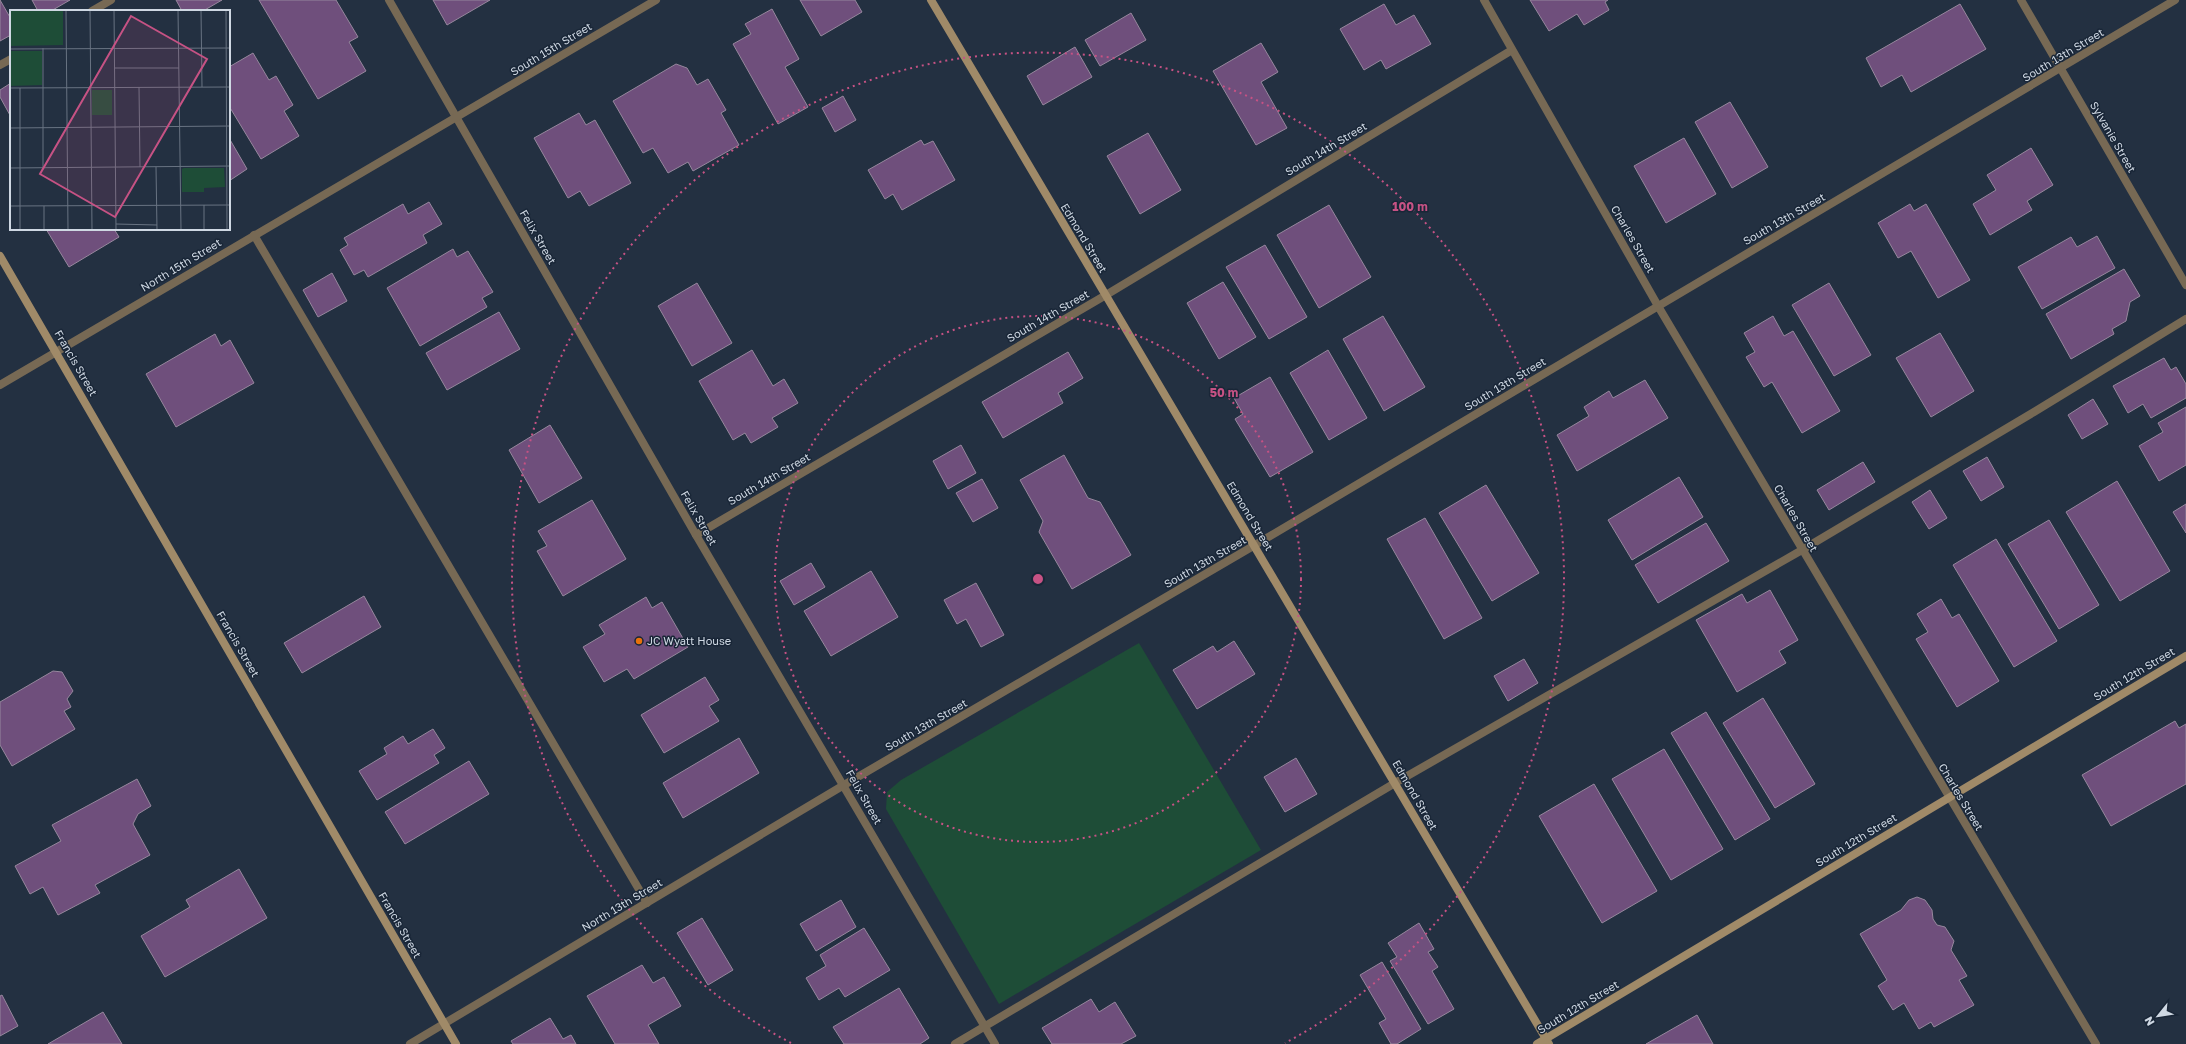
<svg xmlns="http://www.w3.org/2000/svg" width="2186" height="1044" font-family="'Golos Text',sans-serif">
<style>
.green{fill:#1e4d37}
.building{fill:#6f4f7c;stroke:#96879d}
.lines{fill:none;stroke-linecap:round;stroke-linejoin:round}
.lane{stroke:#776954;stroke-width:8}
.street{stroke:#776954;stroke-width:8}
.secondary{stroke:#a08a68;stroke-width:8}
.ring{fill:none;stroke:#c65284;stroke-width:2;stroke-dasharray:2 4}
.food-dot{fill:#e8710a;stroke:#192637;stroke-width:1.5}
.labels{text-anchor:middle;stroke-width:3;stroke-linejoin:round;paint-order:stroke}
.street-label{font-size:11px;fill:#cfd8e3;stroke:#192637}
.poi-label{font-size:11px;fill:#cfd8e3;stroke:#192637;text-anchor:start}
.inset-road{fill:none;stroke:#687382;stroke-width:1}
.view{fill:#c65284;fill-opacity:0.15;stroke:#c65284;stroke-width:2}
.inset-edge{fill:none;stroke:#cfd8e3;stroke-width:2}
.centre{fill:#c65284;stroke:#192637;stroke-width:2}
.ring-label{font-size:12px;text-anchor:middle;font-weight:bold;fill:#c65284;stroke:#192637;stroke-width:3;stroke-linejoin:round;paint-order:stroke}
</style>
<rect width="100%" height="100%" fill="#233041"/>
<polygon class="green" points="1139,643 1261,850 999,1004 886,809 887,792 901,780"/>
<g class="building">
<polygon points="0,0 11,19 11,35 0,41"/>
<polygon points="32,0 70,0 51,11 38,11"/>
<polygon points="176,0 222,0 203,11 182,11"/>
<polygon points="259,0 336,0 358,37 349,42 366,71 318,99"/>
<polygon points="433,0 490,0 447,25"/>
<polygon points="800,0 855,0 862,12 821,36"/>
<polygon points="1530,0 1608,0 1605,2 1609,10 1584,25 1577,14 1549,31"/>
<polygon points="1384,4 1396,25 1414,15 1431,44 1386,69 1381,60 1364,70 1340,29"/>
<polygon points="1960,4 1986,49 1911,92 1902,75 1881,87 1866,58"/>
<polygon points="772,9 799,59 785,67 808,107 778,124 733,44 751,34 745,24"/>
<polygon points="1131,13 1146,40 1100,66 1085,40"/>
<polygon points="1261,43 1278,72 1261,82 1287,128 1256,145 1213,71"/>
<polygon points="1075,47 1092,77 1043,105 1027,76"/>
<polygon points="253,53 269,80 276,76 293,105 284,111 299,136 261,159 229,106 229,67"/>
<polygon points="676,64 687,68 697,85 708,79 726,110 721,113 739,145 693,171 688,162 668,173 653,148 643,153 613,101"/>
<polygon points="11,83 11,117 0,97 0,90"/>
<polygon points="843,96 856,120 835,132 822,108"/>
<polygon points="1730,102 1768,167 1732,188 1695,122"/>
<polygon points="579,113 586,125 595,120 631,183 589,206 580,191 568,198 534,138"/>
<polygon points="1148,133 1181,190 1140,214 1107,156"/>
<polygon points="229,138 247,169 229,181"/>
<polygon points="1684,138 1716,194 1666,223 1634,166"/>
<polygon points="921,140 924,145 933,141 955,180 902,210 893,194 885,199 868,170"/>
<polygon points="2031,148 2053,185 2027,201 2032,210 1990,235 1973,204 1996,190 1987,175"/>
<polygon points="429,202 442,224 423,235 427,243 368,277 364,270 354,275 340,250 348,245 344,238 403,204 408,214"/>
<polygon points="1910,204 1914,211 1926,204 1970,280 1938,298 1911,251 1898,258 1878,223"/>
<polygon points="1329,205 1371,277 1319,308 1277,235"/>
<polygon points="46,229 114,229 119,237 69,267"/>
<polygon points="2097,236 2115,268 2042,309 2018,267 2071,237 2077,247"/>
<polygon points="1265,245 1307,317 1269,339 1226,267"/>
<polygon points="453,249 457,257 468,251 493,292 482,298 487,307 420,346 387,288"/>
<polygon points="2124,269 2140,296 2130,302 2126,321 2112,329 2114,334 2071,359 2046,314"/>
<polygon points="332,273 347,301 318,317 303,290"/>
<polygon points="1223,282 1256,337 1219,359 1187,303"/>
<polygon points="697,283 732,343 692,366 658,306"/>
<polygon points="1829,283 1871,355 1834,376 1792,305"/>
<polygon points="499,312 520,349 447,390 426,353"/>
<polygon points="1383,316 1425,387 1384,411 1343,339"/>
<polygon points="1773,316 1784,336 1793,331 1840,411 1802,433 1772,382 1764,387 1746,357 1755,352 1744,333"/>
<polygon points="1940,333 1974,391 1931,417 1896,358"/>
<polygon points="215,334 221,346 230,340 254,383 176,427 146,374"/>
<polygon points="752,350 773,386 784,379 798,403 772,418 778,427 751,443 745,433 733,440 699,381"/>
<polygon points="1328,350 1367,418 1329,440 1290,373"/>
<polygon points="1068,352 1083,378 1058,393 1063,403 1003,438 982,402"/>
<polygon points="2164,358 2171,370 2176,367 2186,384 2186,398 2151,418 2143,404 2128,413 2113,386"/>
<polygon points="1270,377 1313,452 1270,477 1235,419 1243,414 1234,398"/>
<polygon points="1645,380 1668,418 1577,471 1557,435 1589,416 1584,407 1609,391 1613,398"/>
<polygon points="2093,399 2108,424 2082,439 2068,415"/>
<polygon points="2186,407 2186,465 2159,481 2139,446 2163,432 2158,423"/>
<polygon points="550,425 582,478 539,503 509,450"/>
<polygon points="961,445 976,473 948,489 933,461"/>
<polygon points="1064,455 1088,498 1100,502 1131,555 1072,589 1039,532 1043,521 1020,480"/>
<polygon points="1987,457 2004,487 1981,501 1963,471"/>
<polygon points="1863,462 1875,482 1829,510 1817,490"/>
<polygon points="1679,477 1703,517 1632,560 1608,520"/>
<polygon points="982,479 998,508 973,522 956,493"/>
<polygon points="2117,481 2170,571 2120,601 2066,512"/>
<polygon points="1486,485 1539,573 1492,601 1439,513"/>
<polygon points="1930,490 1947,518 1929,529 1912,502"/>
<polygon points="592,500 626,559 563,596 537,551 547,546 538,531"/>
<polygon points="2186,504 2186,533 2173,512"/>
<polygon points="1425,518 1482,618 1444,639 1387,539"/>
<polygon points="2049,520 2099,605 2059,629 2008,544"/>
<polygon points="1706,523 1729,561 1658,603 1635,565"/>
<polygon points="1996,539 2057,641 2014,667 1953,565"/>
<polygon points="811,563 825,587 794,605 780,581"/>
<polygon points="871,571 898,617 831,656 804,611"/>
<polygon points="976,583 1004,635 981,647 966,619 957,624 944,600"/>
<polygon points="1770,590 1798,640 1779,651 1786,663 1737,692 1696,620 1742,594 1747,603"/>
<polygon points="364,596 381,627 302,673 284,643"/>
<polygon points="646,597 652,608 662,602 688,647 634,679 627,669 604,682 583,647 605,634 599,625"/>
<polygon points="1941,599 1952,618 1959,614 1999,681 1957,707 1916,639 1928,632 1917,614"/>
<polygon points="1234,641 1255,674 1197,709 1173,670 1213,646 1217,652"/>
<polygon points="1524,659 1538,683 1508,701 1494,676"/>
<polygon points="53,671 62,672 73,691 67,699 71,707 64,711 75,729 12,766 0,745 0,702"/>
<polygon points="705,677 719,700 709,706 719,721 664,753 641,715"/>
<polygon points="1763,698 1815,784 1775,808 1723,723"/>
<polygon points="1706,712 1770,819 1735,840 1671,733"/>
<polygon points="2175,721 2179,728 2186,724 2186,784 2111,826 2082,775"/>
<polygon points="433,729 445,748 434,755 439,763 377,800 359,771 387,754 384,748 403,736 408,744"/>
<polygon points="739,738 759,773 683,818 663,783"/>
<polygon points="1664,749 1723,849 1671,880 1612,779"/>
<polygon points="1296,758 1317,794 1285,812 1264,777"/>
<polygon points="469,761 489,794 405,844 385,812"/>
<polygon points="137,779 151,806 138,814 133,824 150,855 95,885 100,893 58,915 43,887 30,894 15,866 61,841 52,825"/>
<polygon points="1594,784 1657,891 1602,923 1539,816"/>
<polygon points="239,869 267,918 165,977 141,936 190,907 186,900"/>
<polygon points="1917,897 1925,900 1932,910 1933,919 1937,925 1945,927 1954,941 1951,950 1967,976 1959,980 1974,1005 1934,1027 1931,1022 1919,1029 1904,1003 1893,1010 1878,986 1887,980 1860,934 1901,910 1909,900"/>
<polygon points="841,900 856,927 816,951 800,924"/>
<polygon points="702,918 733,970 708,985 677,933"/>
<polygon points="1419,923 1434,949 1428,952 1438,967 1432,971 1454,1009 1428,1024 1390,961 1397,957 1388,943"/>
<polygon points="864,928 890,970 845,997 839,988 819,1000 806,978 826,966 820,955"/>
<polygon points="1382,962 1421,1029 1397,1044 1391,1044 1379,1023 1386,1019 1360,975"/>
<polygon points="642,965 653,983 664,977 681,1006 648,1025 659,1044 615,1044 587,996"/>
<polygon points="899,988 929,1038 920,1044 844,1044 833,1027"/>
<polygon points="2,995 18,1026 0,1036 0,996"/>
<polygon points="1091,999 1099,1012 1115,1002 1136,1036 1121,1044 1052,1044 1042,1028"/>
<polygon points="103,1012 122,1044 48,1044"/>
<polygon points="1697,1015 1713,1044 1646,1044"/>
<polygon points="550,1018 563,1039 571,1035 576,1044 513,1044 511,1041"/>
</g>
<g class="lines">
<g class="lane">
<polyline points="92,11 111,0"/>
<polyline points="0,65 11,59"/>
<polyline points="254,235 647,903"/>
<polyline points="955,1044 1395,783 1802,550 2034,412 2186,319"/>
</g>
<g class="street">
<polyline points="389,0 696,535 995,1044"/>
<polyline points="1484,0 1658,306 2096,1044"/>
<polyline points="2021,0 2186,285"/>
<polyline points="0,385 656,0"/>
<polyline points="696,535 1106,295 1512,50"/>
<polyline points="410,1044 844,785 1255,545 2175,0"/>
</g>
<g class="secondary">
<polyline points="931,0 1549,1044"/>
<polyline points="0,256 456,1044"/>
<polyline points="1537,1044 2186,656"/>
</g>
</g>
<g class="ring">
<circle cx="1038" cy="579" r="263"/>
<path d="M791 1043A526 526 0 1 1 1285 1043"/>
</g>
<circle class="food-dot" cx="639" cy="641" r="4"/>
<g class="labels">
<g class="street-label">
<text transform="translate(551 49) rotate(-31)" y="4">South 15th Street</text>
<text transform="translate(2063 55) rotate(-31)" y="4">South 13th Street</text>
<text transform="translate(2113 137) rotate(60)" y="4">Sylvanie Street</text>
<text transform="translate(1326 149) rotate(-31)" y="4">South 14th Street</text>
<text transform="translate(1784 219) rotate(-30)" y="4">South 13th Street</text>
<text transform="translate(538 237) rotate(60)" y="4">Felix Street</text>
<text transform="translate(1084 238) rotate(59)" y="4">Edmond Street</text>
<text transform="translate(1633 239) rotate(60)" y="4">Charles Street</text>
<text transform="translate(181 265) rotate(-31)" y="4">North 15th Street</text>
<text transform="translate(1048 316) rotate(-30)" y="4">South 14th Street</text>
<text transform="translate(76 363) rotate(60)" y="4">Francis Street</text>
<text transform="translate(1505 384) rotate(-31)" y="4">South 13th Street</text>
<text transform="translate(769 479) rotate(-30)" y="4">South 14th Street</text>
<text transform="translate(1250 516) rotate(59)" y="4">Edmond Street</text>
<text transform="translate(699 518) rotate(60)" y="4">Felix Street</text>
<text transform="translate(1796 518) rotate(60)" y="4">Charles Street</text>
<text transform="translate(1205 562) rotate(-30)" y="4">South 13th Street</text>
<text transform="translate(238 644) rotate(60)" y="4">Francis Street</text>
<text transform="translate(2134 674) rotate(-31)" y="4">South 12th Street</text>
<text transform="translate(926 725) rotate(-30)" y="4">South 13th Street</text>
<text transform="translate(1415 795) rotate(60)" y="4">Edmond Street</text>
<text transform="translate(864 797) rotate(60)" y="4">Felix Street</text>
<text transform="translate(1961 797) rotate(59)" y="4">Charles Street</text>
<text transform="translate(1856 840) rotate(-31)" y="4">South 12th Street</text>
<text transform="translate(622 905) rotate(-31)" y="4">North 13th Street</text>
<text transform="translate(400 925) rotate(60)" y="4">Francis Street</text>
<text transform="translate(1578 1007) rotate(-31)" y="4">South 12th Street</text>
</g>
<g class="poi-label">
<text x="647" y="645">JC Wyatt House</text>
</g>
</g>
<g transform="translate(10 10)">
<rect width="220" height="220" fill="#233041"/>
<path d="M0,0H53V35L0,36ZM0,41H32V75L0,76ZM82,80H102V105H82ZM174,158H214L215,177L194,178V182H172V159Z" fill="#1e4d37"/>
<path class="inset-road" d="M56,0L58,220M80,0L82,220M104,0L106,220M168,0L171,220M191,0L192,77M216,0L217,220M33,38V157M0,39L220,38M104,58H169M129,77L130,157M0,78L220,77M10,78V220M0,118L220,116M146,157L147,220M0,158L220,156M194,195V220M0,196L220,195M106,214L147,215M34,220V196"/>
<path class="view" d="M121,6L197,49L105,207L30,164Z"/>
<rect width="220" height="220" class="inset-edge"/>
</g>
<circle cx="1038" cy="579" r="6" class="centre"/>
<g class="ring-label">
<text x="1410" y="211">100 m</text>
<text x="1224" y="397">50 m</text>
</g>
<g transform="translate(2158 1016) rotate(240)" stroke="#192637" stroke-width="3" paint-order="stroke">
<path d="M0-3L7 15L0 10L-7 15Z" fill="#cfd8e3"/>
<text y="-6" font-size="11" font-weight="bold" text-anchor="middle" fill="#cfd8e3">N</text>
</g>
</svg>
